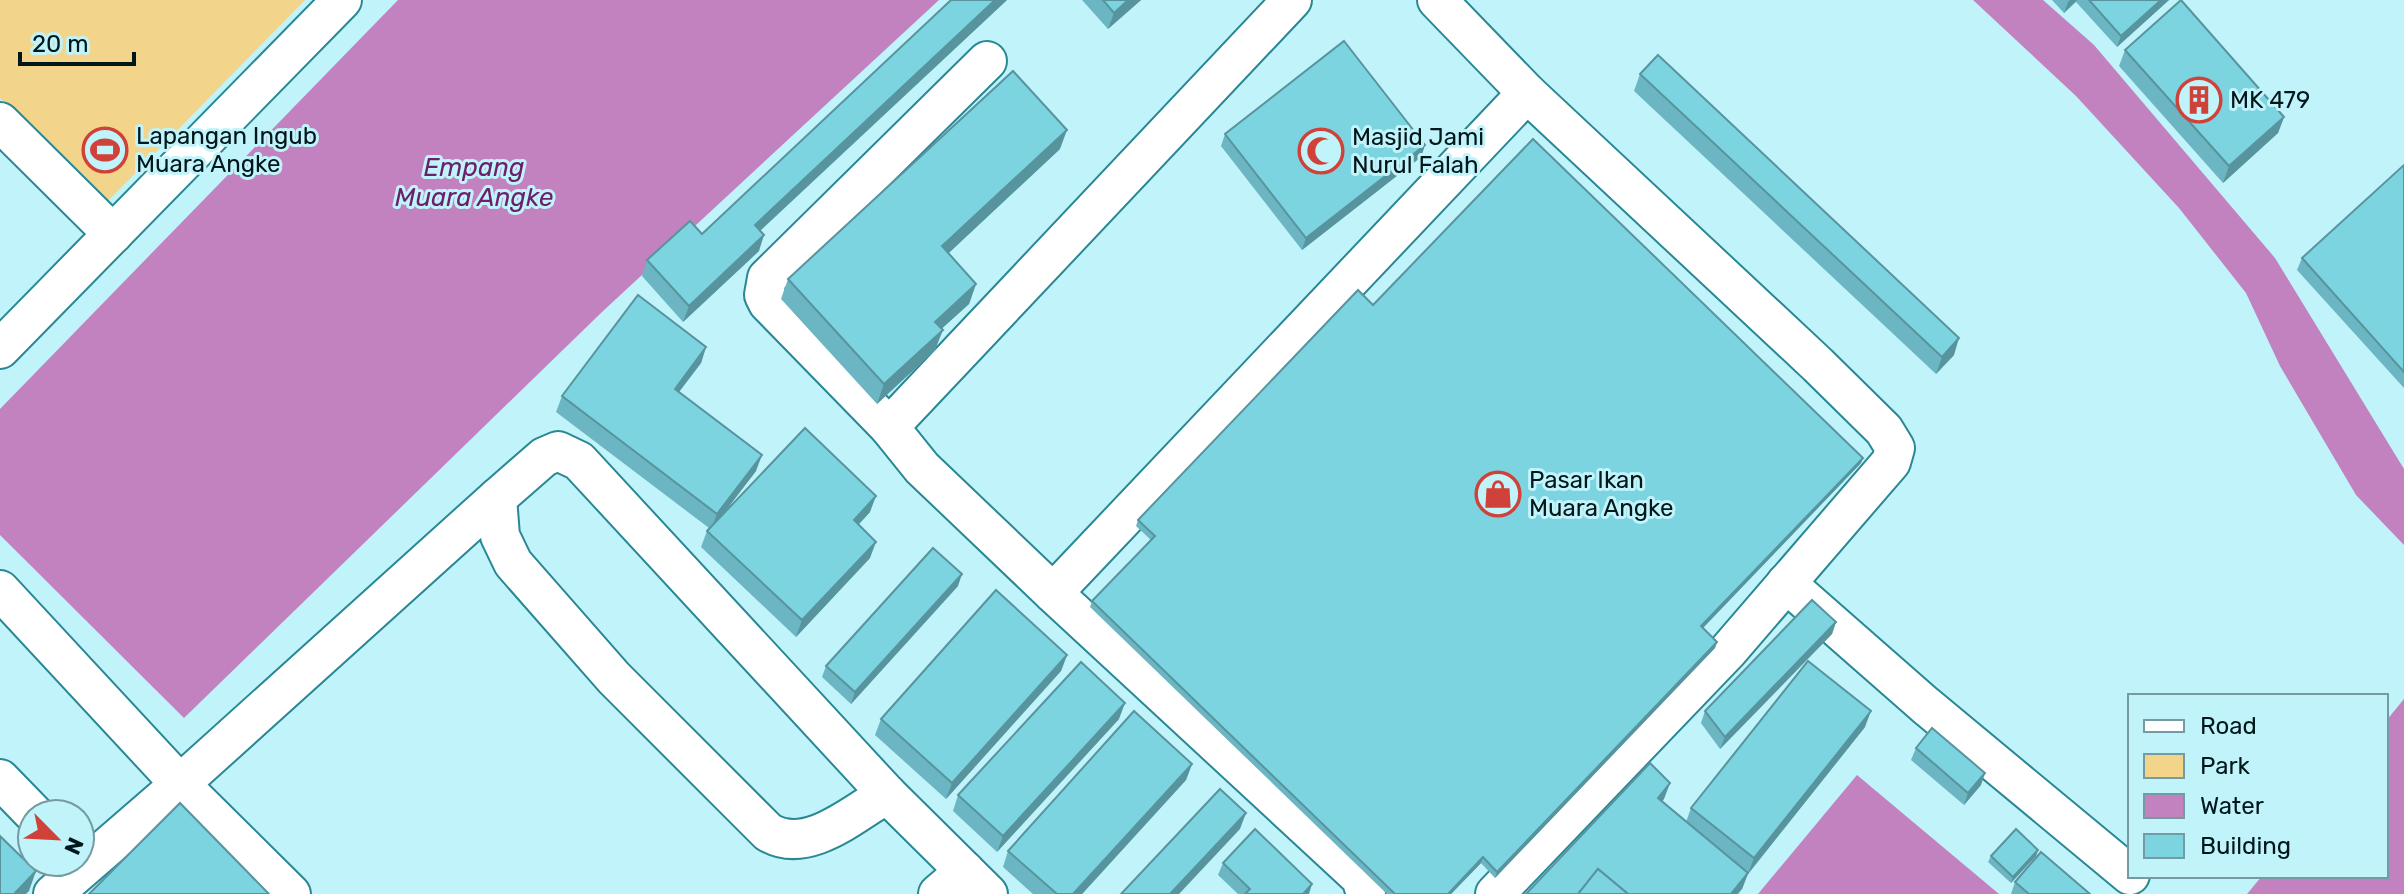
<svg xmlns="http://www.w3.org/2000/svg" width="2404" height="894" font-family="Rubik,sans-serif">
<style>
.green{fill:#f2d48b}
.water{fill:#c282c0}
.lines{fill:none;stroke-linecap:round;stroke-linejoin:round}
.minor-casing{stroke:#298894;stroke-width:42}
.minor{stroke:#fff;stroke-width:38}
.wall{fill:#6bb6c2}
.shaded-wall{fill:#57949e}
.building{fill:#7cd4e1;stroke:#57949e;stroke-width:2}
.labels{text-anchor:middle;stroke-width:6;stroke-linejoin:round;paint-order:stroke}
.poi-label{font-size:24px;fill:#00171b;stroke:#c0f3fa;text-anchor:start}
.water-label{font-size:26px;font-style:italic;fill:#6c206c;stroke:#c0f3fa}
</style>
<rect width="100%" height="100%" fill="#c0f3fa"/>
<polygon class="green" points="0,0 305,0 106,203 0,98"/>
<g class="water">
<polygon points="398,0 939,0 602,312 184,718 0,535 0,409"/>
<polygon points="1973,0 2043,0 2094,45 2275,258 2404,469 2404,545 2356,495 2280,366 2246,293 2179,208 2076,96"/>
<polygon points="2404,699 2404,894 2247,894 2262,876 2386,876 2386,721"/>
<polygon points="1857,775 1999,894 1758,894"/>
</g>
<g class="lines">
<g class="minor-casing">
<g id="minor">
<polyline points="1437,0 1527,93"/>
<polyline points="0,122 113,234"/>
<polyline points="0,349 342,0"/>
<polyline points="889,427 768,303 764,295 767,278 987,61"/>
<path d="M497,498L500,536L513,563L614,678L768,832C807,856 854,813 887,794"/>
<polyline points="1786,583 1925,705 2130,875"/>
<polyline points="0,590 180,784 291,894"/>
<polyline points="1053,593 922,468 889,427 1292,0"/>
<polyline points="0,779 34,814"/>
<polyline points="53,894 180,784 497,498 544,457 558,451 579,461 887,794 988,894"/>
<polyline points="938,894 965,871"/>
<polyline points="1366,894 1361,878 1053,593 1527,93 1818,365 1884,430 1895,448 1891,462 1728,651 1495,894"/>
</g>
</g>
<use href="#minor" class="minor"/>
</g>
<g class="wall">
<polygon points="951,0 1007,0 760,231 759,251 683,322 642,276 647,260 702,234"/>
<polygon points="1082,0 1141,0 1108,29"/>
<polygon points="2052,0 2169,0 2117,47 2076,2 2064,13"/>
<polygon points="2125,50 2284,117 2278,133 2223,183 2119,66"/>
<polygon points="1640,74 1954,355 1936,374 1634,91"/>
<polygon points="1225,134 1425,145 1421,157 1302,250 1221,146"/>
<polygon points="1060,149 948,253 976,284 969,304 941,329 935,350 877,404 781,299 788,279"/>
<polygon points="2404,165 2404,388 2297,270 2302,258"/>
<polygon points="1373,305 1861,463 1703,628 1717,642 1715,648 1495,878 1481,863 1451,894 1387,894 1090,607 1092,601 1151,540 1136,526 1138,520"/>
<polygon points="706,347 701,363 679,392 756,471 723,514 870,512 858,525 870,558 796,637 701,547 707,531 709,528 556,412 562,396"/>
<polygon points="958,586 851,704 822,677 826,666"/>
<polygon points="1836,622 1832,634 1720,749 1701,723 1705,711"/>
<polygon points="1067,655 1061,671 946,799 875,735 881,719"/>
<polygon points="1119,719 997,852 953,811 958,795"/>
<polygon points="1865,727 1748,874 1742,889 1526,894 1670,783 1662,802 1686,822 1691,808"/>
<polygon points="1916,748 1981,785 1964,805 1911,760"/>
<polygon points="1192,764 1186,780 1082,894 1033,894 1003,867 1008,851"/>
<polygon points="2038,850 2036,856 2011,883 1988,862 1991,856"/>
<polygon points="1223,863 1309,894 1238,894 1218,875"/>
<polygon points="2015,882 2090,894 2011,894"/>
</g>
<g class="shaded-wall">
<polygon points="995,0 1007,0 749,241 755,225"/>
<polygon points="1128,0 1141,0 1108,29 1114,13"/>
<polygon points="2070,0 2077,0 2064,13 2068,2"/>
<polygon points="2161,0 2169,0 2117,47 2121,36"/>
<polygon points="2284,117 2278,133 2223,183 2229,166"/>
<polygon points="1067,130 1060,149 935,266 942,246"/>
<polygon points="1425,145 1421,157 1302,250 1306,238"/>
<polygon points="764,235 759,251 683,322 689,306"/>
<polygon points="976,284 969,304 927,342 935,322"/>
<polygon points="943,330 935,350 877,404 884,384"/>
<polygon points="1959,338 1954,355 1936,374 1942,357"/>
<polygon points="706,347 701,363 669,405 675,389"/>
<polygon points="762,455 756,471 711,530 717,514"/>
<polygon points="1863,458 1861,463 1699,632 1701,626"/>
<polygon points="876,496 870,512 848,536 854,520"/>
<polygon points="876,542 870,558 796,637 802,620"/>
<polygon points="962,574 958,586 851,704 855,692"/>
<polygon points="1836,622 1832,634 1720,749 1725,737"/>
<polygon points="1717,642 1715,648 1495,878 1497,872"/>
<polygon points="1067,655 1061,671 946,799 952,783"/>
<polygon points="1125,703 1119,719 997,852 1003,836"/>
<polygon points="1871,711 1865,727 1748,874 1754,858"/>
<polygon points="1192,764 1186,780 1082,894 1073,894"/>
<polygon points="1985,773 1981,785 1964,805 1968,793"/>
<polygon points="1670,783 1664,799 1652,815 1658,798"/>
<polygon points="1246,813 1240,829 1179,894 1170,894"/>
<polygon points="2038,850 2036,856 2011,883 2013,877"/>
<polygon points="1483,857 1481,863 1451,894 1448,894"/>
<polygon points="36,871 29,891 26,894 14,894"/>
<polygon points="1748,873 1742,889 1738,894 1731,894"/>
<polygon points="1312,884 1309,894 1303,894"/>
</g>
<g class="building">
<polygon points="951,0 995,0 755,225 764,235 689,306 647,260 690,221 702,234"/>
<polygon points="1103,0 1128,0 1114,13"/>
<polygon points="2089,0 2161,0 2121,36"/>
<polygon points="2181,0 2284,117 2229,166 2125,50"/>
<polygon points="1344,41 1425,145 1306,238 1225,134"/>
<polygon points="1658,55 1959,338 1942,357 1640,74"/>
<polygon points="1013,71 1067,130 942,246 976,284 935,322 943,330 884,384 788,279"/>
<polygon points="1533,139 1863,458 1701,626 1717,642 1497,872 1483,857 1448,894 1395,894 1092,601 1155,536 1138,520 1358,290 1373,305"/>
<polygon points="2404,165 2404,372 2302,258"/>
<polygon points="638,295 706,347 675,389 762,455 717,514 562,396"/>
<polygon points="805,428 876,496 854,520 876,542 802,620 707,531"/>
<polygon points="933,548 962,574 855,692 826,666"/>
<polygon points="996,590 1067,655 952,783 881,719"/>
<polygon points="1812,600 1836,622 1725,737 1705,711"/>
<polygon points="1808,661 1871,711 1754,858 1691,808"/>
<polygon points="1081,662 1125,703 1003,836 958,795"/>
<polygon points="1134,711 1192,764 1073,894 1057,894 1008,851"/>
<polygon points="1932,728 1985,773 1968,793 1916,748"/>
<polygon points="1650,763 1670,783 1658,798 1748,873 1731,894 1628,894 1598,869 1578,894 1526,894"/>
<polygon points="1220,789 1246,813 1170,894 1121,894"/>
<polygon points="180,803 269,894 89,894"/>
<polygon points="1255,829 1312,884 1303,894 1245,894 1250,889 1223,863"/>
<polygon points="2016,829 2038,850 2013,877 1991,856"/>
<polygon points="0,836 36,871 14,894 0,894"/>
<polygon points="2041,852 2090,894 2029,894 2015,882"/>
<polygon points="1598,869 1628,894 1578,894"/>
</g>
<defs>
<g id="building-ring" transform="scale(2.3)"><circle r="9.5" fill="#c0f3fa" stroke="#d04239" stroke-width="1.5"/><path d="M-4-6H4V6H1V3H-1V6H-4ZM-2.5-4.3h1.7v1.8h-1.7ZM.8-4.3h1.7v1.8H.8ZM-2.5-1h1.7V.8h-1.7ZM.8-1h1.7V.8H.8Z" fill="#d04239"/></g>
<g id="stadium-ring" transform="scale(2.3)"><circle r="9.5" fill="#c0f3fa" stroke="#d04239" stroke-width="1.5"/><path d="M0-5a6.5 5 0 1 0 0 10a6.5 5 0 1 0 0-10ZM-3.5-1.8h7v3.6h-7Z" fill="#d04239"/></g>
<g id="mosque-ring" transform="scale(2.3)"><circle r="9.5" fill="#c0f3fa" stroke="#d04239" stroke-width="1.5"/><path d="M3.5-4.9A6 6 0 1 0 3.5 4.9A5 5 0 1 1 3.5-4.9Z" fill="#d04239"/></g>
<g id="shop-ring" transform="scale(2.3)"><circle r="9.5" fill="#c0f3fa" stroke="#d04239" stroke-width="1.5"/><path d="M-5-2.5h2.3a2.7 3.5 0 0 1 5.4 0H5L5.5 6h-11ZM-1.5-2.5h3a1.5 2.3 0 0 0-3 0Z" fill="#d04239"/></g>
</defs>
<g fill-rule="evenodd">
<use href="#building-ring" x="2199" y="100"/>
<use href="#stadium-ring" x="105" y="150"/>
<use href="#mosque-ring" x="1321" y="151"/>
<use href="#shop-ring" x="1498" y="494"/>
</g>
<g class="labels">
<g class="poi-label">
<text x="2230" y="108">MK 479</text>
<text x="136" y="144">Lapangan Ingub<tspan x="136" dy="28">Muara Angke</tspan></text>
<text x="1352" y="145">Masjid Jami<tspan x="1352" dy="28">Nurul Falah</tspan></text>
<text x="1529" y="488">Pasar Ikan<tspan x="1529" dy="28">Muara Angke</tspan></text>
</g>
<g class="water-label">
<text x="474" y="176">Empang<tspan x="474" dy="30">Muara Angke</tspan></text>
</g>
</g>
<rect x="2128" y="694" width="260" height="184" fill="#c0f3fa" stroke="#739ba1" stroke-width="2"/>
<rect x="2144" y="720" width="40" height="12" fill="#ffffff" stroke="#739ba1" stroke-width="2"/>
<text x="2200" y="734" font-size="24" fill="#00171b">Road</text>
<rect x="2144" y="754" width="40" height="24" fill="#f2d48b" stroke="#739ba1" stroke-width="2"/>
<text x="2200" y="774" font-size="24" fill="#00171b">Park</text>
<rect x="2144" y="794" width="40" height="24" fill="#c282c0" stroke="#739ba1" stroke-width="2"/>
<text x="2200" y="814" font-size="24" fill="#00171b">Water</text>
<rect x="2144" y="834" width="40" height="24" fill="#7cd4e1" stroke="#739ba1" stroke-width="2"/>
<text x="2200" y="854" font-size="24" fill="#00171b">Building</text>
<g transform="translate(56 838) rotate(114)"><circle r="38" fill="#c0f3fa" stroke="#739ba1" stroke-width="2"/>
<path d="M0-6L14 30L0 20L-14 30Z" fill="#d04239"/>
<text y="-12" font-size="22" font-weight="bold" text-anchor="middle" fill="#00171b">N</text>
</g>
<path d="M20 52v12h114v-12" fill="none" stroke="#00171b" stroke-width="4"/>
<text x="32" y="52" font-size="24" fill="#00171b" stroke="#c0f3fa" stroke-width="6" paint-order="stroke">20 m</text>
</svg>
